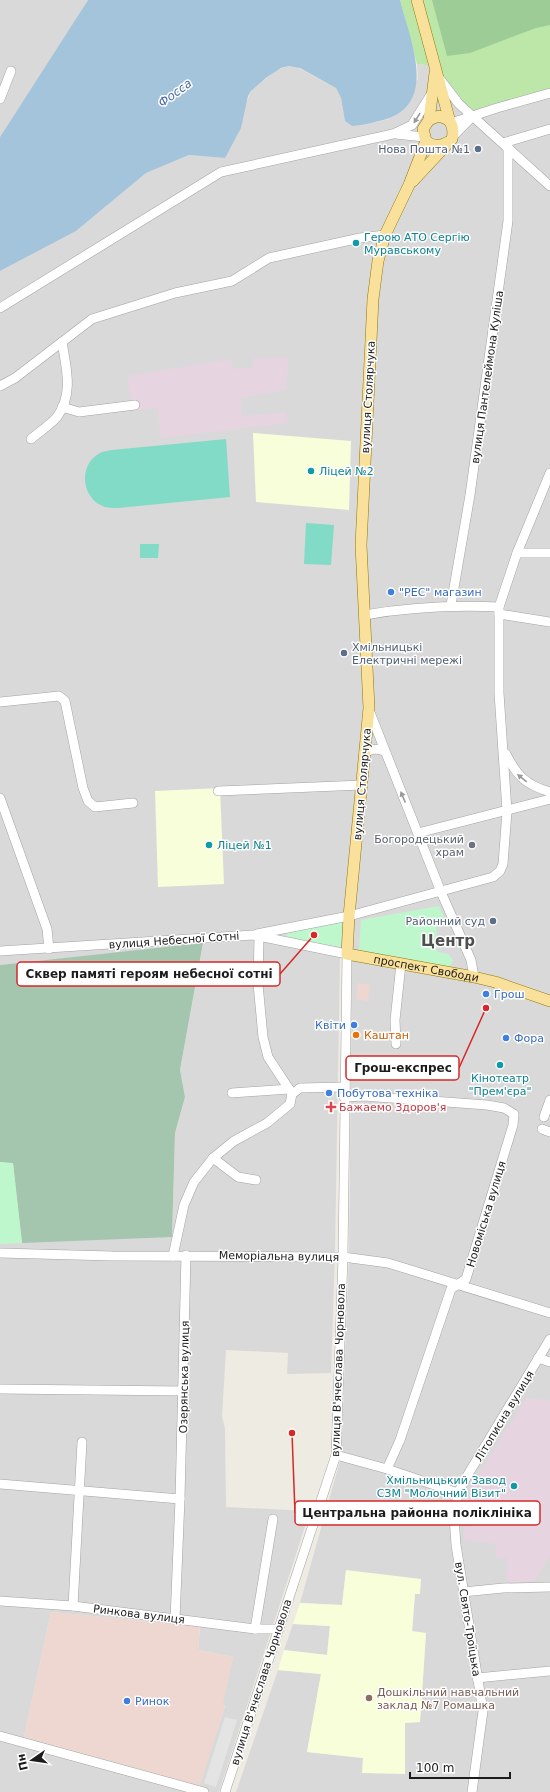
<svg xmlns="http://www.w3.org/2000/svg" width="550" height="1792" font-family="'DejaVu Sans',sans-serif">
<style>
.residential{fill:#dad9d9;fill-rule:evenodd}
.commercial{fill:#eed7d1}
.industrial{fill:#e6d4e0}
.education{fill:#f8feda}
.grass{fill:#bde7a8}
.forest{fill:#9ecc97}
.cemetery{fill:#a4c5ae}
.park{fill:#bff7cd}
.pitch{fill:#81dbc7}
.parking{fill:#e4e4e4}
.water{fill:#a3c4da}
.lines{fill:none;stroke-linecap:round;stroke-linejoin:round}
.minor-casing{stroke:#a3a3a3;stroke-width:10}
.major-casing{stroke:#907904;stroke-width:12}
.minor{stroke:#fff;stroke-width:9}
.major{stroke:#f9e09b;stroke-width:11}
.oneway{fill:#999}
.service-dot{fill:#5c6f8a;stroke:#fff;stroke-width:1.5}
.culture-dot{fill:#0f9aa8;stroke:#fff;stroke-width:1.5}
.shop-dot{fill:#3f7fe0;stroke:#fff;stroke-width:1.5}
.worship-dot{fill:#6b7280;stroke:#fff;stroke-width:1.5}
.food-dot{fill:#e8710a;stroke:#fff;stroke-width:1.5}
.health-dot{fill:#e0444e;stroke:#fff;stroke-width:1.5}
.education-dot{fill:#8d6e63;stroke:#fff;stroke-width:1.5}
.labels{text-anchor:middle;stroke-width:3;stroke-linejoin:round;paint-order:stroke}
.service-label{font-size:11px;fill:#4e5e75;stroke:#fff;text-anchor:end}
.culture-label{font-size:11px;fill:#0d838f;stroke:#fff;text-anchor:start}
.street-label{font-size:11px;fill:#1c1c1c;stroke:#fff}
.shop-label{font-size:11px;fill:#366cbe;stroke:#fff;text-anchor:start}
.worship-label{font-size:11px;fill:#5b616d;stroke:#fff;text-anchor:end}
.food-label{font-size:11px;fill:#c56008;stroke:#fff;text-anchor:start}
.health-label{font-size:11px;fill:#be3a42;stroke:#fff;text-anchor:start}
.education-label{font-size:11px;fill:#785e54;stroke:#fff;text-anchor:start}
.water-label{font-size:12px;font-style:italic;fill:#4c6ba8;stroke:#fff}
.district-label{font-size:15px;font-weight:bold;fill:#4f4f4f;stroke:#fff}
.leader{fill:none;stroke:#d62828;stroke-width:1.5}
.callout-dot{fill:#d62828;stroke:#fff;stroke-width:1.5}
.callout{fill:#fff;stroke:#d62828;stroke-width:1.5}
.callout-label{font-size:12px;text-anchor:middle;font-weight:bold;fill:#1c1c1c}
</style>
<rect width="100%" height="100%" fill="#edebe2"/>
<g class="residential">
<polygon points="0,0 88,0 0,137"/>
<path d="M417,64L436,66L550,93V1792H236L278,1670L321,1674L307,1752L363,1758V1773L405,1723L420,1722L426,1633L412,1632L415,1593L346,1571L342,1605L300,1603L341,1457L349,1257L352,962L340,958L335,1252L331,1373L287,1374L288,1353L226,1350L222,1416L225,1429L226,1507L310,1511L219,1792H0V1162L172,1237L175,1133L185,1097L180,1070L203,944L0,965V271L76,231L146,173L189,155L225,158L251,91L275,71L289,66H295L336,88L341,98L345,121L352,126H358L389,119L418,79ZM51,1612L200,1626L198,1650L233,1657L222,1705L225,1706L199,1786L24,1737Z"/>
<polygon points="293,1624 330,1626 327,1655 284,1650"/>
</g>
<g class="commercial">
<polygon points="358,983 370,985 368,1001 356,999"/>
<polygon points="51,1612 200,1626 198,1650 233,1657 223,1704 225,1705 200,1786 24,1737"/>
</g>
<g class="industrial">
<polygon points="289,357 286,390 240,398 242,416 286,412 288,423 161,438 158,408 132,411 127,376 231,359 232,369 254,367 254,358"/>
<polygon points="526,1398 550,1400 550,1555 534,1582 506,1582 507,1558 495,1558 496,1544 463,1540 471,1487"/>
</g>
<g class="education">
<polygon points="253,433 351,441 349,510 256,502"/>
<polygon points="220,788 224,884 158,887 155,791"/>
<polygon points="346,1570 421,1579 420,1594 415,1594 412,1631 426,1633 420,1722 405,1723 405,1774 362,1773 363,1758 307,1752 321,1674 278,1670 284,1650 327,1655 330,1626 293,1624 300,1603 342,1605"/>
</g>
<polygon class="grass" points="400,0 550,0 550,93 473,116 436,66 417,64"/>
<polygon class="forest" points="432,0 550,0 550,25 536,28 470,53 447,56"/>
<polygon class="cemetery" points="203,943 180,1070 185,1097 175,1133 172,1237 22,1243 13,1164 0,1162 0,965"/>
<g class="park">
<polygon points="439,906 444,917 436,922 437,952 448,954 453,960 451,965 447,967 359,951 361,920"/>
<polygon points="343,921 341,947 286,938 287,931"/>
<polygon points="0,1162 13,1163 22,1243 0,1244"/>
</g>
<g class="pitch">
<path d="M226,439L230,497L118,508C114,508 109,508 105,507C82,500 77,465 100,453C103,451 108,451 112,450Z"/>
<polygon points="306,523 334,525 331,565 304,564"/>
<polygon points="140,544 159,544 158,558 140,558"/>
</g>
<polygon class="parking" points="225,1717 237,1720 216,1787 204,1783"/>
<path class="water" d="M88,0H400C410,40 441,108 379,121C370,123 361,126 352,126L345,121L341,98L336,88L300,68L289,66L281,68L267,77L251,91L248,96L241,128L225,158L189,155L146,173L76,231L0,271V137Z"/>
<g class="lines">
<g class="minor-casing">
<g id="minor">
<polyline points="439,78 459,104 550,186"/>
<polyline points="0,99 11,71"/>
<polyline points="451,123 497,108 550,93"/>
<polyline points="396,134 424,137"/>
<polyline points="452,137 472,117"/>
<polyline points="503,143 550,129"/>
<polyline points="0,308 221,172 393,134 412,125 432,93"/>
<polyline points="0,386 15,378 92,319 175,293 232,281 269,258 360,238 385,235"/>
<polyline points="62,407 79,412 135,405"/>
<path d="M31,439C39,432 50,425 57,417C74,394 66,367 62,342"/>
<polyline points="517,553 550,553"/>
<polyline points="451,605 470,495 508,221 508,146"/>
<polyline points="499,614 550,622"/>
<path d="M365,615C411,607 452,605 499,607"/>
<polyline points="0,702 59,696 65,701 83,788 88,801 95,807 133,803"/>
<polyline points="369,710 441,892 471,960 474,977"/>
<path d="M364,753C372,749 376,748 384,751"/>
<path d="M506,754C517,776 526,785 550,792"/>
<polyline points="218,791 362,785"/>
<polyline points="0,798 47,929 49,949"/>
<polyline points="418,833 550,799"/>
<polyline points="257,934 349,916 493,877 500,871 503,864 507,811 499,693 499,607 517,553 550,473"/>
<polyline points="259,937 258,984 263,1037 268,1057 289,1089"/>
<polyline points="0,951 253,935 347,954 343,1257 336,1455 225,1792"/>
<polyline points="396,1044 395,1020 401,964"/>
<polyline points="292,1094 300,1088 344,1087"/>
<polyline points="344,1097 363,1096 487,1105 504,1108 514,1114 513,1125 466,1279 451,1289 400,1440 387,1469"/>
<polyline points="544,1117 550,1100"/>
<polyline points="542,1129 550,1132"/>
<polyline points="213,1158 234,1141 267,1123 290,1104 292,1094 289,1089 232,1093"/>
<polyline points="0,1253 112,1256 343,1257 388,1263 550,1313"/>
<polyline points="173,1256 184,1205 194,1182 213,1158 238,1177 256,1180"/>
<polyline points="538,1358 550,1362"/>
<polyline points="0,1389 184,1391"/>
<polyline points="336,1455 387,1469 458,1493"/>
<polyline points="0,1484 180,1499 175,1619"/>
<polyline points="180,1499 186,1255"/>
<polyline points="463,1592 503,1588 550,1587"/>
<polyline points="0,1601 73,1606 255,1629 279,1629"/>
<polyline points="73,1606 82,1442"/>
<polyline points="255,1629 273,1519"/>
<polyline points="477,1678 550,1671"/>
<polyline points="0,1736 204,1792"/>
<polyline points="472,1792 483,1711 456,1545 454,1517 458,1493 467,1476 550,1339"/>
</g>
</g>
<g class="major-casing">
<g id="major">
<polyline points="417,0 450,122"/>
<polyline points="429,120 435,73"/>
<path id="s1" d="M426,141L409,185L385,235L378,261L373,299L361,545L369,708L349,916L347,954L474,977L495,982L550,1001"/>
<path d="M413,181L452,139C454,132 453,126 449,120L439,116L429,120L423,129L426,141C433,147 440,147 448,142"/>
</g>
</g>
<use href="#minor" class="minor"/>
<use href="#major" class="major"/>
</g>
<defs><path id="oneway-solid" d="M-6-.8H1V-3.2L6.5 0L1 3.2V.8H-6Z"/></defs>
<g class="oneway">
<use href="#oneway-solid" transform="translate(417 118) rotate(122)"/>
<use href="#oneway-solid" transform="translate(522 778) rotate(-141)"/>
<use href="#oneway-solid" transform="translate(403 797) rotate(-113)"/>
</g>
<g class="service-dot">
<circle cx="478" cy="149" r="4"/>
<circle cx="344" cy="653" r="4"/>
<circle cx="493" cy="921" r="4"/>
</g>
<g class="culture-dot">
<circle cx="356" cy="243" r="4"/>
<circle cx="311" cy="471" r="4"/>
<circle cx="209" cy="845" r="4"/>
<circle cx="500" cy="1065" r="4"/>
<circle cx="514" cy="1486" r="4"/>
</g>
<g class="shop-dot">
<circle cx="391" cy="592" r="4"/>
<circle cx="486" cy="994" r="4"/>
<circle cx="354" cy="1025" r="4"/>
<circle cx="506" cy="1038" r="4"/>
<circle cx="329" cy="1093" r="4"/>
<circle cx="127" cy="1701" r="4"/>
</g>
<circle class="worship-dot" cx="472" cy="845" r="4"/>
<circle class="food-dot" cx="356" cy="1035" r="4"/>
<path class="health-dot" d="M329 1101h4v4h4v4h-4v4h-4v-4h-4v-4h4z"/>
<circle class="education-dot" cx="369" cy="1698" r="4"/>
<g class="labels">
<g class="service-label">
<text x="470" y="153">Нова Пошта №1</text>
<text x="352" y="651" text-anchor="start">Хмільницькі<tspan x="352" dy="13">Електричні мережі</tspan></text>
<text x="485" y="925">Районний суд</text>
</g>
<g class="culture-label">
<text x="364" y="241">Герою АТО Сергію<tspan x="364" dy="13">Муравському</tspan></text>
<text x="319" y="475">Ліцей №2</text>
<text x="217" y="849">Ліцей №1</text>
<text x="500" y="1082" text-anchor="middle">Кінотеатр<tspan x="500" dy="13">"Прем'єра"</tspan></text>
<text x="506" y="1484" text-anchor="end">Хмільницький Завод<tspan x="506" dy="13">СЗМ "Молочний Візит"</tspan></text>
</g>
<g class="street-label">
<text transform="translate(487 377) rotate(-82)" y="4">вулиця Пантелеймона Куліша</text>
<text transform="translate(368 397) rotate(-87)" y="4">вулиця Столярчука</text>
<text transform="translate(362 784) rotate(-85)" y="4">вулиця Столярчука</text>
<text transform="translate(174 940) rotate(-4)" y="4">вулиця Небесної Сотні</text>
<text dy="4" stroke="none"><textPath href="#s1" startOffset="905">проспект Свободи</textPath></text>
<text transform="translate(486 1214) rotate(-73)" y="4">Новоміська вулиця</text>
<text transform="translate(279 1256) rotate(1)" y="4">Меморіальна вулиця</text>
<text transform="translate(338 1370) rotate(-88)" y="4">вулиця В'ячеслава Чорновола</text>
<text transform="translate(184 1377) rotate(-89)" y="4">Озерянська вулиця</text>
<text transform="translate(504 1416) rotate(-59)" y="4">Літописна вулиця</text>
<text transform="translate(139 1614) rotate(7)" y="4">Ринкова вулиця</text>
<text transform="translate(468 1619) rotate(81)" y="4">вул. Свято-Троїцька</text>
<text transform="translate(261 1682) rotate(-72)" y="4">вулиця В'ячеслава Чорновола</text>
</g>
<g class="shop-label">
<text x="399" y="596">"РЕС" магазин</text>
<text x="494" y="998">Грош</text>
<text x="346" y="1029" text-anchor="end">Квіти</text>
<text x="514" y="1042">Фора</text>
<text x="337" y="1097">Побутова техніка</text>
<text x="135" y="1705">Ринок</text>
</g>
<g class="worship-label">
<text x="464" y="843">Богородецький<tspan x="464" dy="13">храм</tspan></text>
</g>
<g class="food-label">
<text x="364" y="1039">Каштан</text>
</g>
<g class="health-label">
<text x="339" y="1111">Бажаемо Здоров'я</text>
</g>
<g class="education-label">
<text x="377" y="1696">Дошкільний навчальний<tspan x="377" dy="13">заклад №7 Ромашка</tspan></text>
</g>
<g class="water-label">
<text transform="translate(175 93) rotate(-36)" y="4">Фосса</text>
</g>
<g class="district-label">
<text x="448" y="946">Центр</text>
</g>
</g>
<path class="leader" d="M314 935L280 974M486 1008L459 1068M292 1433L295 1513"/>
<g class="callout-dot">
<circle cx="314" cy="935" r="4"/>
<circle cx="486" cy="1008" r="4"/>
<circle cx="292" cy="1433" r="4"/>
</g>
<g class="callout">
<rect x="17" y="962" width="263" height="24" rx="4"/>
<rect x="346" y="1056" width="113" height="24" rx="4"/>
<rect x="295" y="1501" width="245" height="24" rx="4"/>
</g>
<g class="callout-label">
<text x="149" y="978">Сквер памяті героям небесної сотні</text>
<text x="403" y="1072">Грош-експрес</text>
<text x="417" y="1517">Центральна районна поліклініка</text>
</g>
<g transform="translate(32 1760) rotate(257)" stroke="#ffffff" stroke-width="3" paint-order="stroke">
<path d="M0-3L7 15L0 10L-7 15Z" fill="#1c1c1c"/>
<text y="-6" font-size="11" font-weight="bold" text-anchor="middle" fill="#1c1c1c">Пн</text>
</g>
<path d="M410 1772v6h100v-6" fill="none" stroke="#1c1c1c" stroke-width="2"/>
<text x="416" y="1772" font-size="12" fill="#1c1c1c" stroke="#ffffff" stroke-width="3" paint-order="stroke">100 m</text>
</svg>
